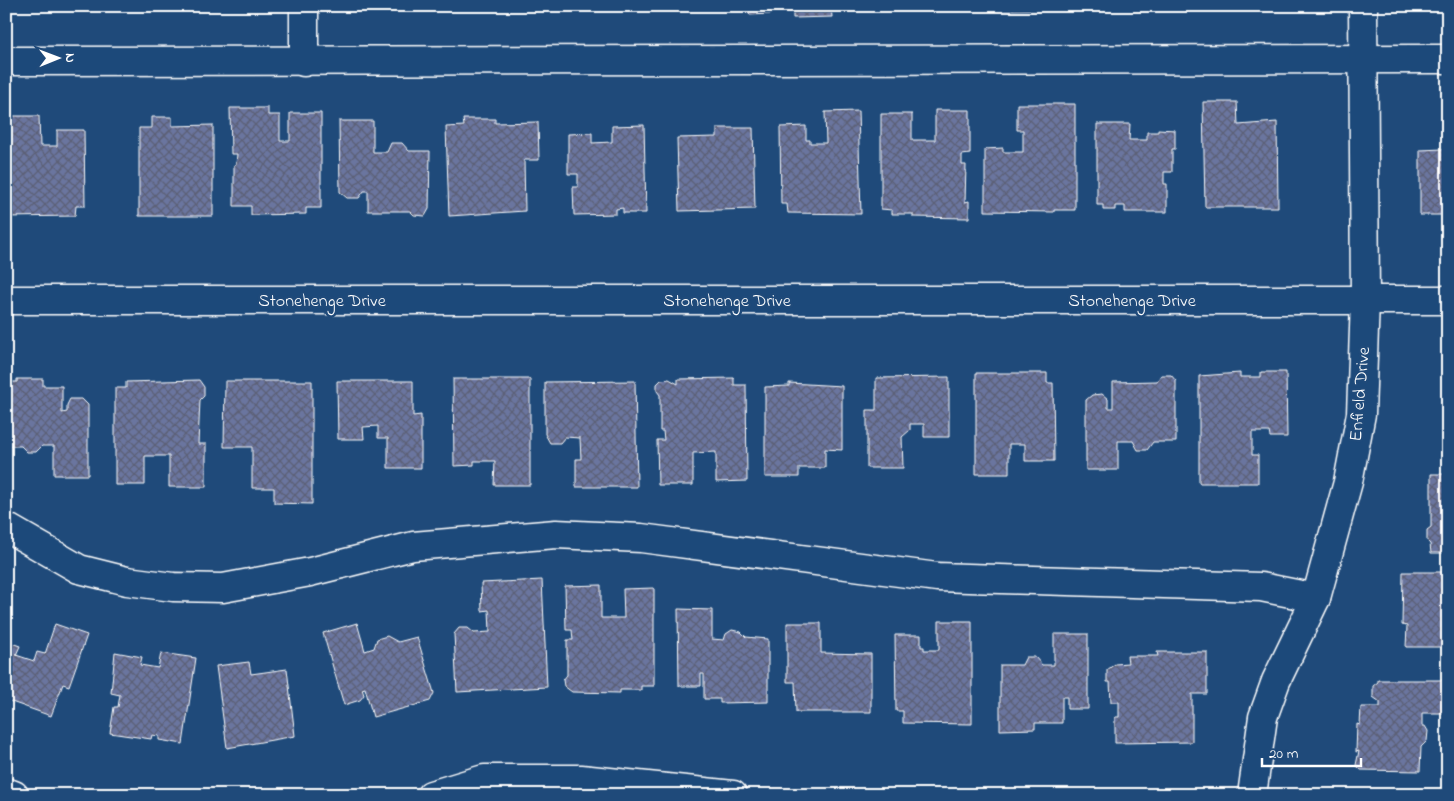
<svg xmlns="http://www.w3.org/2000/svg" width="1454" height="801" font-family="'Indie Flower',sans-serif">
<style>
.building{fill:url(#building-cross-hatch);stroke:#fff}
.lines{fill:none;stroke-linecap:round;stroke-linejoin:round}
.minor-casing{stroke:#fff;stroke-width:31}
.minor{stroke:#1f4a7a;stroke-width:28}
.labels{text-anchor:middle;stroke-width:5;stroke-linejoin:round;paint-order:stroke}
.street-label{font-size:18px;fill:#fff;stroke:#1f4a7a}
</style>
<defs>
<pattern id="building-cross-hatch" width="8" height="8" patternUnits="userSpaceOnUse" patternTransform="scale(1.25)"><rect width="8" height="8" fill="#6b759f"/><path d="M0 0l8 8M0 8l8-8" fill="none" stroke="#5c6076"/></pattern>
</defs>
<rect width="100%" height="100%" fill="#1f4a7a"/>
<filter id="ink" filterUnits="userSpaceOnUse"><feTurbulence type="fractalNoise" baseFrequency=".02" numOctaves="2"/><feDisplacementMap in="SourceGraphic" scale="10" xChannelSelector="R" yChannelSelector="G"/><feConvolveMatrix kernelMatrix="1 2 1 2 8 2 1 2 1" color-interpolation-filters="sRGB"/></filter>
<g filter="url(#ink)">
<g class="building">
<polygon points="741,6 771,6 771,14 750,15"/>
<polygon points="793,6 831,6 832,17 793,18"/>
<polygon points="898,6 924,6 920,11 898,11"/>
<polygon points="1002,6 1054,6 1054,9 1002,10"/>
<polygon points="1203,102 1237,102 1238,125 1277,122 1278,207 1205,207"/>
<polygon points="1017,104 1075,104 1075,210 1054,210 1054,212 985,211 985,149 1003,148 1003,152 1023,152 1023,130 1017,130"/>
<polygon points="230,108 268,108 268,115 280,115 280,141 290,141 290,113 321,113 321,208 306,208 306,214 251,215 251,206 234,206 234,165 236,164 237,154 231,154"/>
<polygon points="935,110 970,110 970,154 962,155 962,165 966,165 965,202 969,201 969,218 913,217 913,214 892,214 892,210 881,209 881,114 912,114 912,140 935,140"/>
<polygon points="858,111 861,214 788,213 787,204 781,204 780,127 806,126 806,140 810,140 810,143 826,143 825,112"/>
<polygon points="6,116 39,116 40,146 57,146 57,130 84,130 85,206 76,206 75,216 6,217"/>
<polygon points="152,117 172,117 172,126 213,125 213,216 139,216 139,128 152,128"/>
<polygon points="463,119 495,119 495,123 538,122 539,160 524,160 525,211 449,216 446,127 464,126"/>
<polygon points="339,121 373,121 373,152 387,152 391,143 402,143 409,151 430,151 429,209 425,216 414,215 410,211 368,211 368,191 364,191 359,198 347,198 340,192"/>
<polygon points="1097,124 1130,124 1129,140 1147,140 1147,132 1158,132 1158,129 1175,130 1175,149 1172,149 1172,172 1164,172 1164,184 1167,184 1167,212 1125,212 1125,206 1115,206 1115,210 1103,210 1103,205 1097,205"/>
<polygon points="644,125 646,213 623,213 623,208 616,209 616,214 574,215 573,187 578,187 578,174 568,174 568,134 592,133 592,143 612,142 612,126"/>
<polygon points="717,128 753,128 755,209 679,211 677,138 717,137"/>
<polygon points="1448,143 1448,215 1420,215 1420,150 1443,149"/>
<polygon points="1446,367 1448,367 1447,424 1444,407"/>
<polygon points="1261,372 1286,372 1287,437 1270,437 1269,432 1252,432 1252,455 1258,455 1258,483 1199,483 1199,376 1240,373 1240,377 1261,377"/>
<polygon points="976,373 1047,373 1047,383 1053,383 1054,461 1025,461 1025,444 1009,444 1009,474 976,474"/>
<polygon points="1161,375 1171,375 1176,381 1176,442 1153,442 1147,450 1138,450 1133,441 1118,441 1118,470 1086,470 1086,400 1092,395 1102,394 1108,399 1108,408 1113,408 1113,382 1157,381"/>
<polygon points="949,377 949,437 924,437 924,424 910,424 910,430 902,437 903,468 867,468 867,410 876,410 876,378"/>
<polygon points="734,378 734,385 746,385 747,481 716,482 716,452 693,453 693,485 658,485 657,440 664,440 663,431 660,431 660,395 657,391 657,384 661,380 669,379 678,384 678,379"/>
<polygon points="17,379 43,379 43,386 62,386 62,413 67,412 67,405 70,399 82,399 88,405 88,475 54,475 54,446 42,446 36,452 27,452 21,446 6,446 6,382 17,382"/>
<polygon points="453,379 530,379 530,485 494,485 495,461 474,461 474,465 454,466"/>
<polygon points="199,380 204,387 204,396 200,400 198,444 206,444 206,487 169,487 169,456 145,456 145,485 115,485 115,388 126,388 126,382"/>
<polygon points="225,381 312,381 312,504 274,503 274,488 252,488 252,447 224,447"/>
<polygon points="337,381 413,381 413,416 421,415 421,468 388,468 388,438 378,438 378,426 363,427 364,439 338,439"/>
<polygon points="635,381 637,487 576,487 576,459 581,459 580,438 565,437 560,443 550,443 545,434 545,382"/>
<polygon points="789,383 842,386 842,450 825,449 825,468 799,468 799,477 765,477 765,387 789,386"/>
<polygon points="1431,474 1448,474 1448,553 1431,553 1430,544 1427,541 1427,530 1431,527"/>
<polygon points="1403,572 1448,572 1448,647 1406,647 1407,626 1402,625"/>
<polygon points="542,580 547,687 457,692 454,634 459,628 468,628 474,633 490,632 489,610 482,611 481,583"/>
<polygon points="601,585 601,618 624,618 623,589 654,588 654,686 641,686 641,690 620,690 620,693 572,692 564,686 563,680 567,675 567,640 573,640 572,630 566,630 565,586"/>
<polygon points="678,609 712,610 712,639 724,640 726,634 732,630 741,632 746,637 768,639 768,702 720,703 720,699 704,699 704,674 701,674 701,686 679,686"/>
<polygon points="939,621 972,621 972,724 903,723 903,711 896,711 895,635 921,635 921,647 924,647 924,650 939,650"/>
<polygon points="357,623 365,651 374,648 377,639 387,636 398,642 417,637 434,693 430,701 373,717 365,688 362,689 364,695 360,700 344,705 323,633"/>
<polygon points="787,623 821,623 821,653 871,654 871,712 796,712 795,682 787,682"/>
<polygon points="55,624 87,635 69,686 63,684 51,716 6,700 6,641 20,646 16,655 34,661 37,652 45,654"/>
<polygon points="1054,634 1088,634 1088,709 1067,709 1067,697 1062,697 1062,723 1035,723 1035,729 1000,730 1000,665 1022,665 1026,657 1035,657 1042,665 1054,665"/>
<polygon points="115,652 142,657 140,665 158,668 161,653 196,658 183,744 159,740 159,736 152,735 151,739 110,733 114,707 118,707 120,695 111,693"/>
<polygon points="1157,652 1207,652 1207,694 1192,694 1192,742 1115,743 1115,717 1119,717 1119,702 1111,702 1110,682 1107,682 1107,670 1115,664 1128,663 1127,656 1158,656"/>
<polygon points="249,662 251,674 287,669 295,736 227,748 216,666"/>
<polygon points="1378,680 1448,680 1448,713 1422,713 1422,726 1425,726 1428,731 1427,741 1421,747 1420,771 1361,770 1356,765 1359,751 1356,752 1357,724 1360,725 1361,707 1380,707 1380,702 1373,697 1373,686 1378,682"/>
</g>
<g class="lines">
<g class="minor-casing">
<g id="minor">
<polyline points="304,6 304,62"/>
<polyline points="6,61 1448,59"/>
<polyline points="6,300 1448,300"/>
<polyline points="6,527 79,569 127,581 173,587 223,588 310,572 413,546 556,534 641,538 937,577 1261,587 1316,598"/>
<polyline points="6,792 14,795"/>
<polyline points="431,795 484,779 581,779 733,795"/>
<polyline points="1252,795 1263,717 1276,681 1316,598 1348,482 1361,414 1365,300 1363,6"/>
</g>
</g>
<use href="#minor" class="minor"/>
</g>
</g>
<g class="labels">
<g class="street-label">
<text x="322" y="306">Stonehenge Drive</text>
<text x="727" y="306">Stonehenge Drive</text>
<text x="1132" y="306">Stonehenge Drive</text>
<text transform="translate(1359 394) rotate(-85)" y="6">Enfield Drive</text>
</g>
</g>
<rect width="1454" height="801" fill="none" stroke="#1f4a7a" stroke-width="25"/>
<rect x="12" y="12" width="1429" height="776" fill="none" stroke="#fff" stroke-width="2" filter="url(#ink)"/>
<g transform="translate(58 58) rotate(89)" stroke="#1f4a7a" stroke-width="4" paint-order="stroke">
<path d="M0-4L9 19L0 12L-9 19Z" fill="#ffffff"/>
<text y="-8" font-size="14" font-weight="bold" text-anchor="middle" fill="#ffffff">N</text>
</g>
<path d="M1262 758v8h99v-8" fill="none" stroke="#ffffff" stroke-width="2.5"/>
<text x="1269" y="758" font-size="15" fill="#ffffff" stroke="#1f4a7a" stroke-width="4" paint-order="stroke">20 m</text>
</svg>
